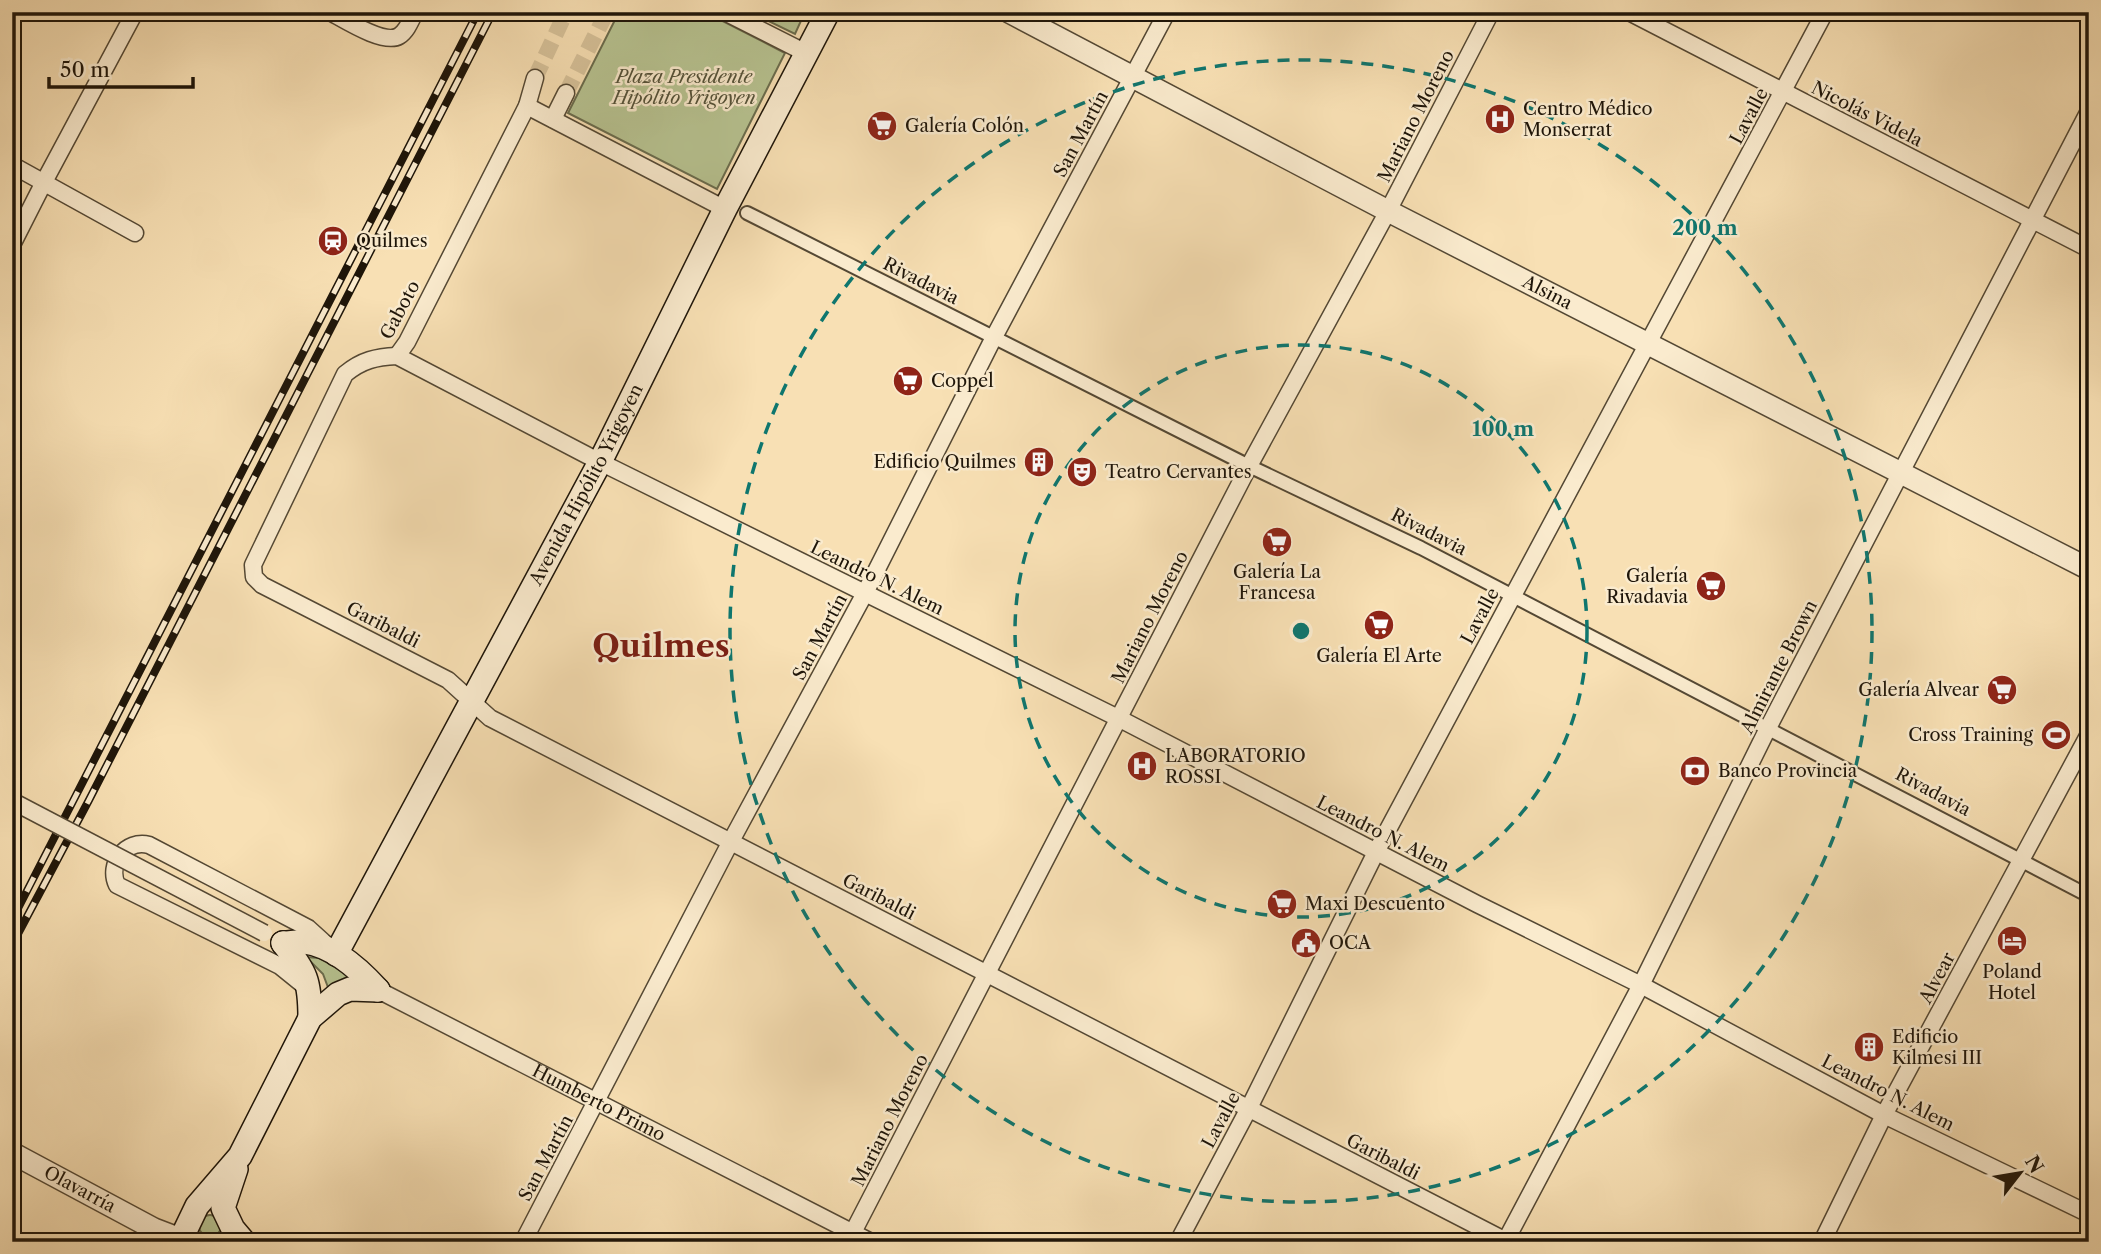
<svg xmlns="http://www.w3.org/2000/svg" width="2101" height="1254" font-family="'Libre Caslon Text',serif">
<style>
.green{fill:#b7c391;stroke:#6a6c4d;stroke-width:2}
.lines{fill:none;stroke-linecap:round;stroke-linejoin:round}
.minor-tunnel{stroke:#d7c29a;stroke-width:16;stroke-dasharray:16 8;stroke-linecap:butt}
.pedestrian-casing{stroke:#544834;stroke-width:16}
.minor-casing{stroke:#544834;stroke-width:19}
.tertiary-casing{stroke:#544834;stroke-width:24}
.secondary-casing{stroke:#1e1509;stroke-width:26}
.pedestrian{stroke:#faebce;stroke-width:12}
.minor{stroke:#faebce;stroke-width:16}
.tertiary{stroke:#faebce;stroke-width:21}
.secondary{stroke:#faebce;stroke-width:23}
.rail-casing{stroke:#1e1509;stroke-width:8}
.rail{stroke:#faebce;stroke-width:5;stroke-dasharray:16;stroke-linecap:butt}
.minor-bridge-casing{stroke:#544834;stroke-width:19;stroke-linecap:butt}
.minor-bridge{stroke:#faebce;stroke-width:16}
.ring{fill:none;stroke:#0f766e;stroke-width:3.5;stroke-dasharray:12 9}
.labels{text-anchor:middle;stroke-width:5;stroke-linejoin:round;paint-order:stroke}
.park-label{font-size:18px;font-style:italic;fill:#545239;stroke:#faebce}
.poi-label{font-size:18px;fill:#1e1509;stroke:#faebce;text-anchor:start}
.street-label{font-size:18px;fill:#1e1509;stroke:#faebce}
.town-label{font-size:32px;font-weight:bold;fill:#7a1f14;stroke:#faebce}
.centre{fill:#0f766e;stroke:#faebce;stroke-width:3.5}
.ring-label{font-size:21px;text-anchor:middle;font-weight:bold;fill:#0f766e;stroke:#faebce;stroke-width:5;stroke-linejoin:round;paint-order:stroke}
</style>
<rect width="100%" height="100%" fill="#f8e0b4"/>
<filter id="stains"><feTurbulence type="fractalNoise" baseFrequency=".00286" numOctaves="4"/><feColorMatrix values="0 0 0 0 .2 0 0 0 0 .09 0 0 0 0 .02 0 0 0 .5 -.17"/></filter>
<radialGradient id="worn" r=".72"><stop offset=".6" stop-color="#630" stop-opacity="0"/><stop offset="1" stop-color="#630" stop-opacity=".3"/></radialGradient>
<g class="green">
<polygon points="619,12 705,12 785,53 717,189 568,113"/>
<polygon points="750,12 805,12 795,34"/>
<polygon points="306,957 319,958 350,976 329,990 323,974"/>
<circle cx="210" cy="1226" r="11"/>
</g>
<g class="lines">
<g class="minor-tunnel">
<polyline points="535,78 566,12"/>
<polyline points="566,93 607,12"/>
</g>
<g class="pedestrian-casing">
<polyline id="pedestrian" points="747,213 1249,466 1421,548 2089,896"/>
</g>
<g class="minor-casing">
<g id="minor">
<path d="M330,12C345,20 384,45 399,36C407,31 411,20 415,12"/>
<polyline points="725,12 806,53"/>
<polyline points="1629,12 2089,249"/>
<polyline points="527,106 725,209"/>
<polyline points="553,119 566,93"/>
<polyline points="12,165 135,233"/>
<polyline points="12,245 44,182 135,12"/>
<polyline points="397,356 407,342 527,106 535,78"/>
<path d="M306,987L280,966L117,885C107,864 126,839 149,845L308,928L329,947"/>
<path id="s1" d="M378,990L871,1242"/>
<polyline points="523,1242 730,843 865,593 993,339 1167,12"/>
<polyline points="848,1242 1249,466 1388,211 1491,12"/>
<polyline points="1178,1242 1248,1110 1376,852 1825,12"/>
<polyline points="1505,1242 1641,985 1768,728 2089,111"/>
<path d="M1508,1242L490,718L448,680L262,585L254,577L253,565L345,374C362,360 376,357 397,356L600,462L1120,719L1477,904L1641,985L1884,1115L2089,1214"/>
<polyline points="1822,1242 1884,1115 2089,734"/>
</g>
</g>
<g class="tertiary-casing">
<g id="tertiary">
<path id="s2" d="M1009,12L1388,211L2089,569"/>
<path id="s3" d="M12,1153L154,1229L188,1242"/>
</g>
</g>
<g class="secondary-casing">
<g id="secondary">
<path d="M283,943C290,943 298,941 305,942C334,946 360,970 378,990"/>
<path d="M283,943C306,972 310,981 310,1018"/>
<path id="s4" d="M336,954L600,462L725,209L828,12"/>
<polyline points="236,1169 223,1208 233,1229 244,1242"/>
<polyline points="189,1242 185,1231 197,1206 240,1156 310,1018 338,994 350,989 378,990"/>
</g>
</g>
<use href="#pedestrian" class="pedestrian"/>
<use href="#minor" class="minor"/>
<use href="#tertiary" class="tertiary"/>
<use href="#secondary" class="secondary"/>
<g class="rail-casing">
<g id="rail">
<polyline points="12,920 478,12"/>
<polyline points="12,945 89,800 493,12"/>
</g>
</g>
<use href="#rail" class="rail"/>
<g class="minor-bridge-casing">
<polyline id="minor-bridge" points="12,801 264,933"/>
</g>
<use href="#minor-bridge" class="minor-bridge"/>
</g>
<g class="ring">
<circle cx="1301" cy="631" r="286"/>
<circle cx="1301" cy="631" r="571"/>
</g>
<defs>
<g id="hospital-disc" transform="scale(1.575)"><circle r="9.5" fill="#8f2418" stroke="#faebce"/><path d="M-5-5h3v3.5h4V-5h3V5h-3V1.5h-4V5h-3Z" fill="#fff"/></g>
<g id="supermarket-disc" transform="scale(1.575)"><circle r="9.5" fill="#8f2418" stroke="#faebce"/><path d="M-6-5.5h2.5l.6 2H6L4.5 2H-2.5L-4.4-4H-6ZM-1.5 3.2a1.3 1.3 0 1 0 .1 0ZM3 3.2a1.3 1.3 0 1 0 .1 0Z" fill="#fff"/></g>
<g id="station-disc" transform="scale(1.575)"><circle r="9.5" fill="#8f2418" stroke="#faebce"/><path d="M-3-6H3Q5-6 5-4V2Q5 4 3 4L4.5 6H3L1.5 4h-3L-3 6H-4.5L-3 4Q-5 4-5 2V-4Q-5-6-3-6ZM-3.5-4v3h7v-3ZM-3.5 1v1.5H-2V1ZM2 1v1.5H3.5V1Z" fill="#fff"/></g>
<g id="building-disc" transform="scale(1.575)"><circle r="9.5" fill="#8f2418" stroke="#faebce"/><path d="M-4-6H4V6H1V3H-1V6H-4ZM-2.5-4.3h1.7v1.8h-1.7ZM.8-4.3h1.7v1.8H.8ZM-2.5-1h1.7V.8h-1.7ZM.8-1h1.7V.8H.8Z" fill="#fff"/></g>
<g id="theatre-disc" transform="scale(1.575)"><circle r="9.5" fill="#8f2418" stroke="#faebce"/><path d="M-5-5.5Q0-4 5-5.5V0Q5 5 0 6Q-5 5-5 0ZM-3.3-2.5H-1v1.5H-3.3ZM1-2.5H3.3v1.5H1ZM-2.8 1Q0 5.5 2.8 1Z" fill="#fff"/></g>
<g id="stadium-disc" transform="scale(1.575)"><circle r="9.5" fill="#8f2418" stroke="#faebce"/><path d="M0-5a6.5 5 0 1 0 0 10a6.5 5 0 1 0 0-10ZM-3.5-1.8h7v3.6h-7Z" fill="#fff"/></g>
<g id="bank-disc" transform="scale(1.575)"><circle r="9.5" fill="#8f2418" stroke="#faebce"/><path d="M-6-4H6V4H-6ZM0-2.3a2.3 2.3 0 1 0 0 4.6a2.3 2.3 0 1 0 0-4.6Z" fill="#fff"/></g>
<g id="hotel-disc" transform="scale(1.575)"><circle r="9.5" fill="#8f2418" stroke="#faebce"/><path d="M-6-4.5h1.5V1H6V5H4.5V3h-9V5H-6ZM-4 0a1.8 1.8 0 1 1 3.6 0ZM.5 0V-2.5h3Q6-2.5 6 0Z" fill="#fff"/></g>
<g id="civic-disc" transform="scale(1.575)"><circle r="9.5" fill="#8f2418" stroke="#faebce"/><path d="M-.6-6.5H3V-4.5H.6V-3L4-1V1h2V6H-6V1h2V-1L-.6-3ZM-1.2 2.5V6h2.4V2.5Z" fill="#fff"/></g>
</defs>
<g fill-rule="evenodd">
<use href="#hospital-disc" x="1500" y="119"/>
<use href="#supermarket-disc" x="882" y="126"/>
<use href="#station-disc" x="333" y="241"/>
<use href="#supermarket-disc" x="908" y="381"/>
<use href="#building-disc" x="1039" y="462"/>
<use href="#theatre-disc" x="1082" y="472"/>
<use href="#supermarket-disc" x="1277" y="542"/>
<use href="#supermarket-disc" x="1711" y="586"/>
<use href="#supermarket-disc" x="1379" y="625"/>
<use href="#supermarket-disc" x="2002" y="690"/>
<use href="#stadium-disc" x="2056" y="735"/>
<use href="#hospital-disc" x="1142" y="766"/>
<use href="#bank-disc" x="1695" y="771"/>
<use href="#supermarket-disc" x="1282" y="904"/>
<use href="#hotel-disc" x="2012" y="941"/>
<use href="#civic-disc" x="1306" y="943"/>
<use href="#building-disc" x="1869" y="1047"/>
</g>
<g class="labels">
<g class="park-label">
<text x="684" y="83">Plaza Presidente<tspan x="684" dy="21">Hipólito Yrigoyen</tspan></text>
</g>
<g class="poi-label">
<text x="1523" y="115">Centro Médico<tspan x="1523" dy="21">Monserrat</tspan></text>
<text x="905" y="132">Galería Colón</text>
<text x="356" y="247">Quilmes</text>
<text x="931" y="387">Coppel</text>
<text x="1016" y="468" text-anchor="end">Edificio Quilmes</text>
<text x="1105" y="478">Teatro Cervantes</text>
<text x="1277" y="578" text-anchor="middle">Galería La<tspan x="1277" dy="21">Francesa</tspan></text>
<text x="1688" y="582" text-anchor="end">Galería<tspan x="1688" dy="21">Rivadavia</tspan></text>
<text x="1379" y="662" text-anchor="middle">Galería El Arte</text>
<text x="1979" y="696" text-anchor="end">Galería Alvear</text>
<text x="2033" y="741" text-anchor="end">Cross Training</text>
<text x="1165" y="762">LABORATORIO<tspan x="1165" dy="21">ROSSI</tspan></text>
<text x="1718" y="777">Banco Provincia</text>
<text x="1305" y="910">Maxi Descuento</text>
<text x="1329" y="949">OCA</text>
<text x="2012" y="978" text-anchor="middle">Poland<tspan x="2012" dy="21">Hotel</tspan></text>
<text x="1892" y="1043">Edificio<tspan x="1892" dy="21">Kilmesi III</tspan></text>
</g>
<g class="street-label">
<text transform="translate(1867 114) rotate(27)" y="6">Nicolás Videla</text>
<text transform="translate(1416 116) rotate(-63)" y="6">Mariano Moreno</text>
<text transform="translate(1749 116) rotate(-62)" y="6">Lavalle</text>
<text transform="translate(1081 134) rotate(-62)" y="6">San Martín</text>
<text transform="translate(921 281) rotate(27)" y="6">Rivadavia</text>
<text dy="6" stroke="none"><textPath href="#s2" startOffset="607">Alsina</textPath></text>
<text transform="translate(400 310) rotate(-62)" y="6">Gaboto</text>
<text dy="6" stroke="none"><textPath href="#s4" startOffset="532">Avenida Hipólito Yrigoyen</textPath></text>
<text transform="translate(1429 532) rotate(27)" y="6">Rivadavia</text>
<text transform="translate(877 578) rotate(26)" y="6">Leandro N. Alem</text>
<text transform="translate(1480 616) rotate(-62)" y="6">Lavalle</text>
<text transform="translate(1150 617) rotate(-63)" y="6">Mariano Moreno</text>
<text transform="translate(383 625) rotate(27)" y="6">Garibaldi</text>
<text transform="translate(820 637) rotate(-62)" y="6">San Martín</text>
<text transform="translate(1779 667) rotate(-63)" y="6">Almirante Brown</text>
<text transform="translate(1933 792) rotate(28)" y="6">Rivadavia</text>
<text transform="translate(1383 834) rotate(27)" y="6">Leandro N. Alem</text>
<text transform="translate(879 897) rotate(27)" y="6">Garibaldi</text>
<text transform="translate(1937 978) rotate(-62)" y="6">Alvear</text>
<text transform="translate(1888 1093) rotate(27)" y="6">Leandro N. Alem</text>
<text dy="6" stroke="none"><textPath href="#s1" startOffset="248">Humberto Primo</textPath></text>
<text transform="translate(890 1120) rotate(-63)" y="6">Mariano Moreno</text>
<text transform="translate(1221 1120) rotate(-62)" y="6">Lavalle</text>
<text transform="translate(1383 1157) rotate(27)" y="6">Garibaldi</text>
<text transform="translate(546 1158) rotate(-62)" y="6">San Martín</text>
<text dy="6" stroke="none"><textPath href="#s3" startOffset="77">Olavarría</textPath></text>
</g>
<g class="town-label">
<text x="661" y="657">Quilmes</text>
</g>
</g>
<circle cx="1301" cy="631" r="10" class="centre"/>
<g class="ring-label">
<text x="1705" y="235">200 m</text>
<text x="1503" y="436">100 m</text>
</g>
<rect width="2101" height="1254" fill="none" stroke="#f8e0b4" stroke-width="42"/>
<rect x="14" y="14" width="2073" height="1226" fill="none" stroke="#1e1509" stroke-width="3.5"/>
<rect x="21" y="21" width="2059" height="1212" fill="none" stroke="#1e1509" stroke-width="2"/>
<g transform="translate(2020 1173) rotate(59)" stroke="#faebce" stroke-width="5" paint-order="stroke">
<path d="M0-5L12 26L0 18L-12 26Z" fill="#1e1509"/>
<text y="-10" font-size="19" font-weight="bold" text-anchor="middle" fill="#1e1509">N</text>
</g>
<path d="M49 77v10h144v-10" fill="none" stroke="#1e1509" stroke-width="3.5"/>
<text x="60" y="77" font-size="21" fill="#1e1509" stroke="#faebce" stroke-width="5" paint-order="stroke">50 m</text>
<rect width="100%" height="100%" filter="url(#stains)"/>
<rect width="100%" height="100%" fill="url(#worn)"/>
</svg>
